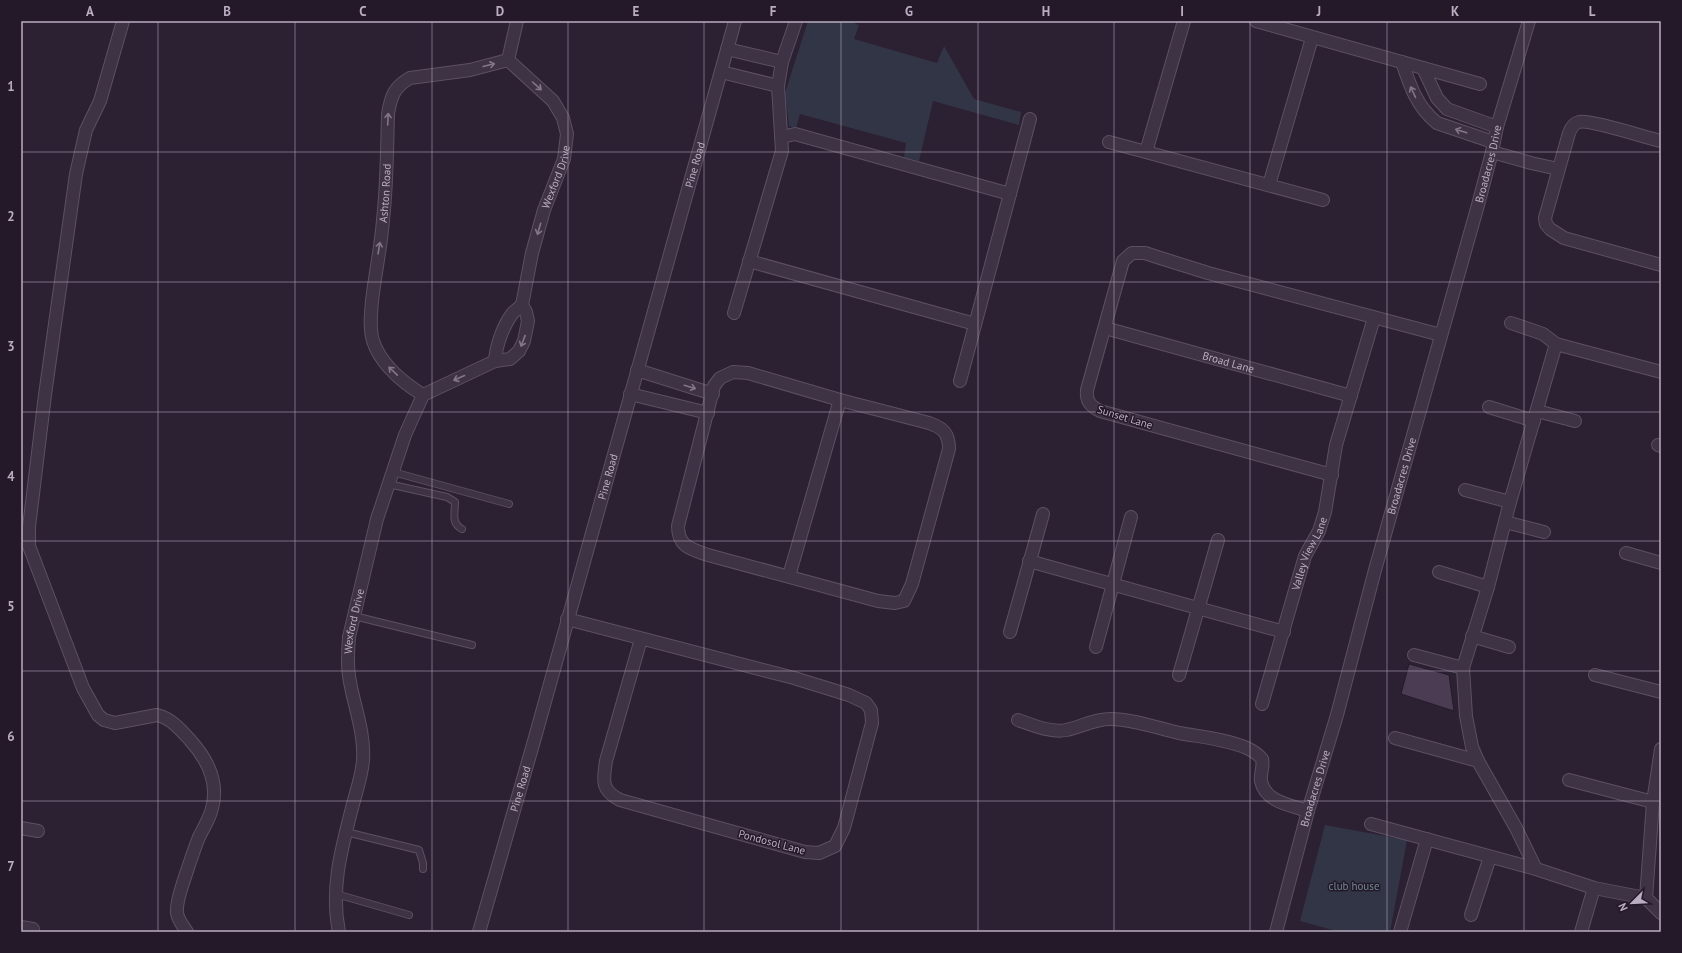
<svg xmlns="http://www.w3.org/2000/svg" width="1682" height="953" font-family="'PT Sans',sans-serif">
<style>
.green{fill:#323546}
.building{fill:#4b3c54;stroke:#251b2a}
.lines{fill:none;stroke-linecap:round;stroke-linejoin:round}
.lane-casing{stroke:#5c5062;stroke-width:8}
.street-casing{stroke:#5c5062;stroke-width:14}
.lane{stroke:#3e3344;stroke-width:6}
.street{stroke:#3e3344;stroke-width:12}
.oneway{stroke:#837689}
.grid{fill:none;stroke:#bbadc1;stroke-width:1;stroke-opacity:0.55}
.labels{text-anchor:middle;stroke-width:3;stroke-linejoin:round;paint-order:stroke}
.street-label{font-size:11px;fill:#bbadc1;stroke:#231928}
.park-label{font-size:11px;fill:#6f8995;stroke:#231928}
.neatline{fill:none;stroke:#bbadc1;stroke-width:1.5}
.grid-label{font-size:13px;text-anchor:middle;font-weight:bold;fill:#bbadc1}
</style>
<rect width="100%" height="100%" fill="#2c2033"/>
<g class="green">
<polygon points="808,21 849,21 859,25 854,39 937,63 944,46 974,99 1021,112 1019,125 933,101 919,161 904,157 906,143 800,114 796,128 789,126 785,93"/>
<polygon points="1325,825 1407,840 1390,932 1340,932 1300,921"/>
</g>
<polygon class="building" points="1409,664 1449,675 1454,711 1401,694"/>
<g class="lines">
<g class="lane-casing">
<g id="lane">
<polyline points="393,472 509,504"/>
<path d="M388,484L447,497L455,502C455,514 451,523 462,529"/>
<polyline points="354,616 472,645"/>
<polyline points="346,832 419,850 423,863 423,869"/>
<polyline points="336,894 409,915"/>
</g>
</g>
<g class="street-casing">
<g id="street">
<path d="M123,21L100,101L86,130L76,174L45,395L29,527V546L83,688L98,715L104,720L115,723L157,715C171,718 181,730 190,740C209,761 220,785 211,812C208,821 203,829 199,837C193,852 188,868 183,883C180,893 176,903 177,913C178,920 183,926 187,932"/>
<polyline points="1256,21 1480,84"/>
<polyline points="727,49 782,62"/>
<polyline points="508,60 517,21"/>
<path d="M1402,62C1410,86 1417,107 1437,123L1493,142"/>
<polyline points="1423,68 1437,98 1447,109 1497,127"/>
<polyline points="721,72 778,86"/>
<polyline points="782,137 795,134 1010,194"/>
<path d="M1661,141C1647,138 1589,119 1579,122C1574,123 1571,128 1569,133L1545,218L1546,224L1550,229L1564,238L1661,265"/>
<polyline points="1109,142 1323,200"/>
<polyline points="1146,152 1184,21"/>
<polyline points="1492,152 1531,163 1558,169"/>
<polyline points="1269,185 1312,38"/>
<polyline points="749,261 975,324"/>
<polyline points="734,313 782,151 778,86 782,62 796,21"/>
<polyline points="1511,323 1543,334 1556,344 1661,372"/>
<path id="s1" d="M1105,328L1351,396"/>
<path d="M495,361C496,346 503,326 512,314C515,310 519,308 522,305"/>
<polyline points="637,370 713,394"/>
<path d="M733,372L748,373L840,400L929,423C943,428 949,433 949,449L912,584L904,601L895,603L878,601L708,555C691,549 678,547 678,526L714,386L720,378Z"/>
<polyline points="960,381 1030,119"/>
<polyline points="630,394 708,413"/>
<path id="s2" d="M423,395C402,382 381,365 373,341C369,328 371,314 372,301C375,274 381,247 383,220C387,185 387,149 388,114C391,96 394,87 410,78L470,70L508,60"/>
<polyline points="1489,407 1534,421"/>
<polyline points="1537,411 1575,421"/>
<polyline points="1658,445 1661,446"/>
<path d="M1332,475L1100,411C1090,406 1086,401 1087,390L1123,261L1132,253H1145L1154,256L1208,273L1441,335"/>
<polyline points="1465,490 1510,502"/>
<polyline points="1505,522 1544,532"/>
<polyline points="1626,553 1661,563"/>
<polyline points="1029,561 1284,632"/>
<polyline points="1439,572 1488,587"/>
<polyline points="789,576 840,400"/>
<path d="M567,619L794,678L849,695L866,703L871,710L872,723L844,828L835,846L819,853L805,852L620,800C601,790 603,781 606,761L641,639"/>
<polyline points="1010,632 1043,514"/>
<polyline points="1472,636 1509,647"/>
<polyline points="1096,647 1131,517"/>
<polyline points="1414,655 1463,668"/>
<polyline points="1179,675 1218,540"/>
<polyline points="1595,675 1661,692"/>
<path id="s3" d="M1262,704L1305,556L1319,531L1325,512L1336,445L1374,318"/>
<path d="M1018,720C1032,725 1051,733 1066,730C1081,727 1094,719 1110,719C1133,719 1157,728 1179,733C1201,737 1226,739 1247,748C1253,751 1258,754 1262,759C1264,766 1260,773 1261,781C1265,802 1290,805 1308,811"/>
<polyline points="1395,738 1478,761"/>
<polyline points="1569,780 1653,802"/>
<polyline points="1371,824 1536,869 1594,888 1646,898 1661,913"/>
<polyline points="21,828 38,831"/>
<polyline points="1536,869 1516,828 1478,761 1472,747 1466,716 1463,668 1488,587 1510,502 1556,344"/>
<polyline points="1646,898 1653,802 1661,749"/>
<polyline points="1471,915 1490,857"/>
<polyline points="21,927 33,929"/>
<path id="s4" d="M339,932C330,887 342,847 353,804C357,789 362,775 363,760C365,731 353,704 349,676C347,663 348,650 349,637L377,519L405,435L423,395L495,361L510,359L519,351L524,341L528,321L526,312L522,305L532,253L544,210L564,159L567,134L563,118L553,101L508,60"/>
<path id="s5" d="M479,932L534,741L735,21"/>
<path id="s6" d="M1276,932L1308,811L1337,715L1375,570L1478,205L1492,152L1497,127L1529,21"/>
<polyline points="1400,932 1427,839"/>
<polyline points="1581,932 1594,888"/>
</g>
</g>
<use href="#lane" class="lane"/>
<use href="#street" class="street"/>
</g>
<defs><path id="oneway-shaft" d="M-6 0H5M1.5-3L5.5 0L1.5 3" fill="none" stroke-width="1.6" stroke-linecap="round" stroke-linejoin="round"/></defs>
<g class="oneway">
<use href="#oneway-shaft" transform="translate(489 65) rotate(-14)"/>
<use href="#oneway-shaft" transform="translate(537 86) rotate(42)"/>
<use href="#oneway-shaft" transform="translate(1413 92) rotate(-115)"/>
<use href="#oneway-shaft" transform="translate(388 119) rotate(-87)"/>
<use href="#oneway-shaft" transform="translate(1461 131) rotate(-162)"/>
<use href="#oneway-shaft" transform="translate(539 229) rotate(106)"/>
<use href="#oneway-shaft" transform="translate(379 248) rotate(-81)"/>
<use href="#oneway-shaft" transform="translate(523 341) rotate(111)"/>
<use href="#oneway-shaft" transform="translate(393 371) rotate(-136)"/>
<use href="#oneway-shaft" transform="translate(459 378) rotate(156)"/>
<use href="#oneway-shaft" transform="translate(690 387) rotate(17)"/>
</g>
<path class="grid" d="M158,21V932M295,21V932M432,21V932M568,21V932M704,21V932M841,21V932M978,21V932M1114,21V932M1250,21V932M1387,21V932M1524,21V932M21,152H1661M21,282H1661M21,412H1661M21,541H1661M21,671H1661M21,801H1661"/>
<g class="labels">
<g class="street-label">
<text dy="4" stroke="none"><textPath href="#s6" startOffset="797">Broadacres Drive</textPath></text>
<text dy="4" stroke="none"><textPath href="#s5" startOffset="797">Pine Road</textPath></text>
<text dy="4" stroke="none"><textPath href="#s4" startOffset="842">Wexford Drive</textPath></text>
<text dy="4" stroke="none"><textPath href="#s2" startOffset="224">Ashton Road</textPath></text>
<text dy="4" stroke="none"><textPath href="#s1" startOffset="128">Broad Lane</textPath></text>
<text transform="translate(1125 417) rotate(17)" y="4">Sunset Lane</text>
<text dy="4" stroke="none"><textPath href="#s6" startOffset="473">Broadacres Drive</textPath></text>
<text dy="4" stroke="none"><textPath href="#s5" startOffset="473">Pine Road</textPath></text>
<text dy="4" stroke="none"><textPath href="#s3" startOffset="158">Valley View Lane</textPath></text>
<text dy="4" stroke="none"><textPath href="#s4" startOffset="316">Wexford Drive</textPath></text>
<text dy="4" stroke="none"><textPath href="#s6" startOffset="149">Broadacres Drive</textPath></text>
<text dy="4" stroke="none"><textPath href="#s5" startOffset="149">Pine Road</textPath></text>
<text transform="translate(772 842) rotate(15)" y="4">Pondosol Lane</text>
</g>
<g class="park-label">
<text x="1354" y="890">club house</text>
</g>
</g>
<rect width="1682" height="953" fill="none" stroke="#231928" stroke-width="44"/>
<g transform="translate(1632 903) rotate(246)" stroke="#231928" stroke-width="3" paint-order="stroke">
<path d="M0-3L7 15L0 10L-7 15Z" fill="#bbadc1"/>
<text y="-6" font-size="11" font-weight="bold" text-anchor="middle" fill="#bbadc1">N</text>
</g>
<rect x="22" y="22" width="1638" height="909" class="neatline"/>
<g class="grid-label">
<text x="90" y="16">A</text>
<text x="227" y="16">B</text>
<text x="363" y="16">C</text>
<text x="500" y="16">D</text>
<text x="636" y="16">E</text>
<text x="773" y="16">F</text>
<text x="909" y="16">G</text>
<text x="1046" y="16">H</text>
<text x="1182" y="16">I</text>
<text x="1319" y="16">J</text>
<text x="1455" y="16">K</text>
<text x="1592" y="16">L</text>
<text x="11" y="91">1</text>
<text x="11" y="221">2</text>
<text x="11" y="351">3</text>
<text x="11" y="481">4</text>
<text x="11" y="611">5</text>
<text x="11" y="741">6</text>
<text x="11" y="871">7</text>
</g>
</svg>
